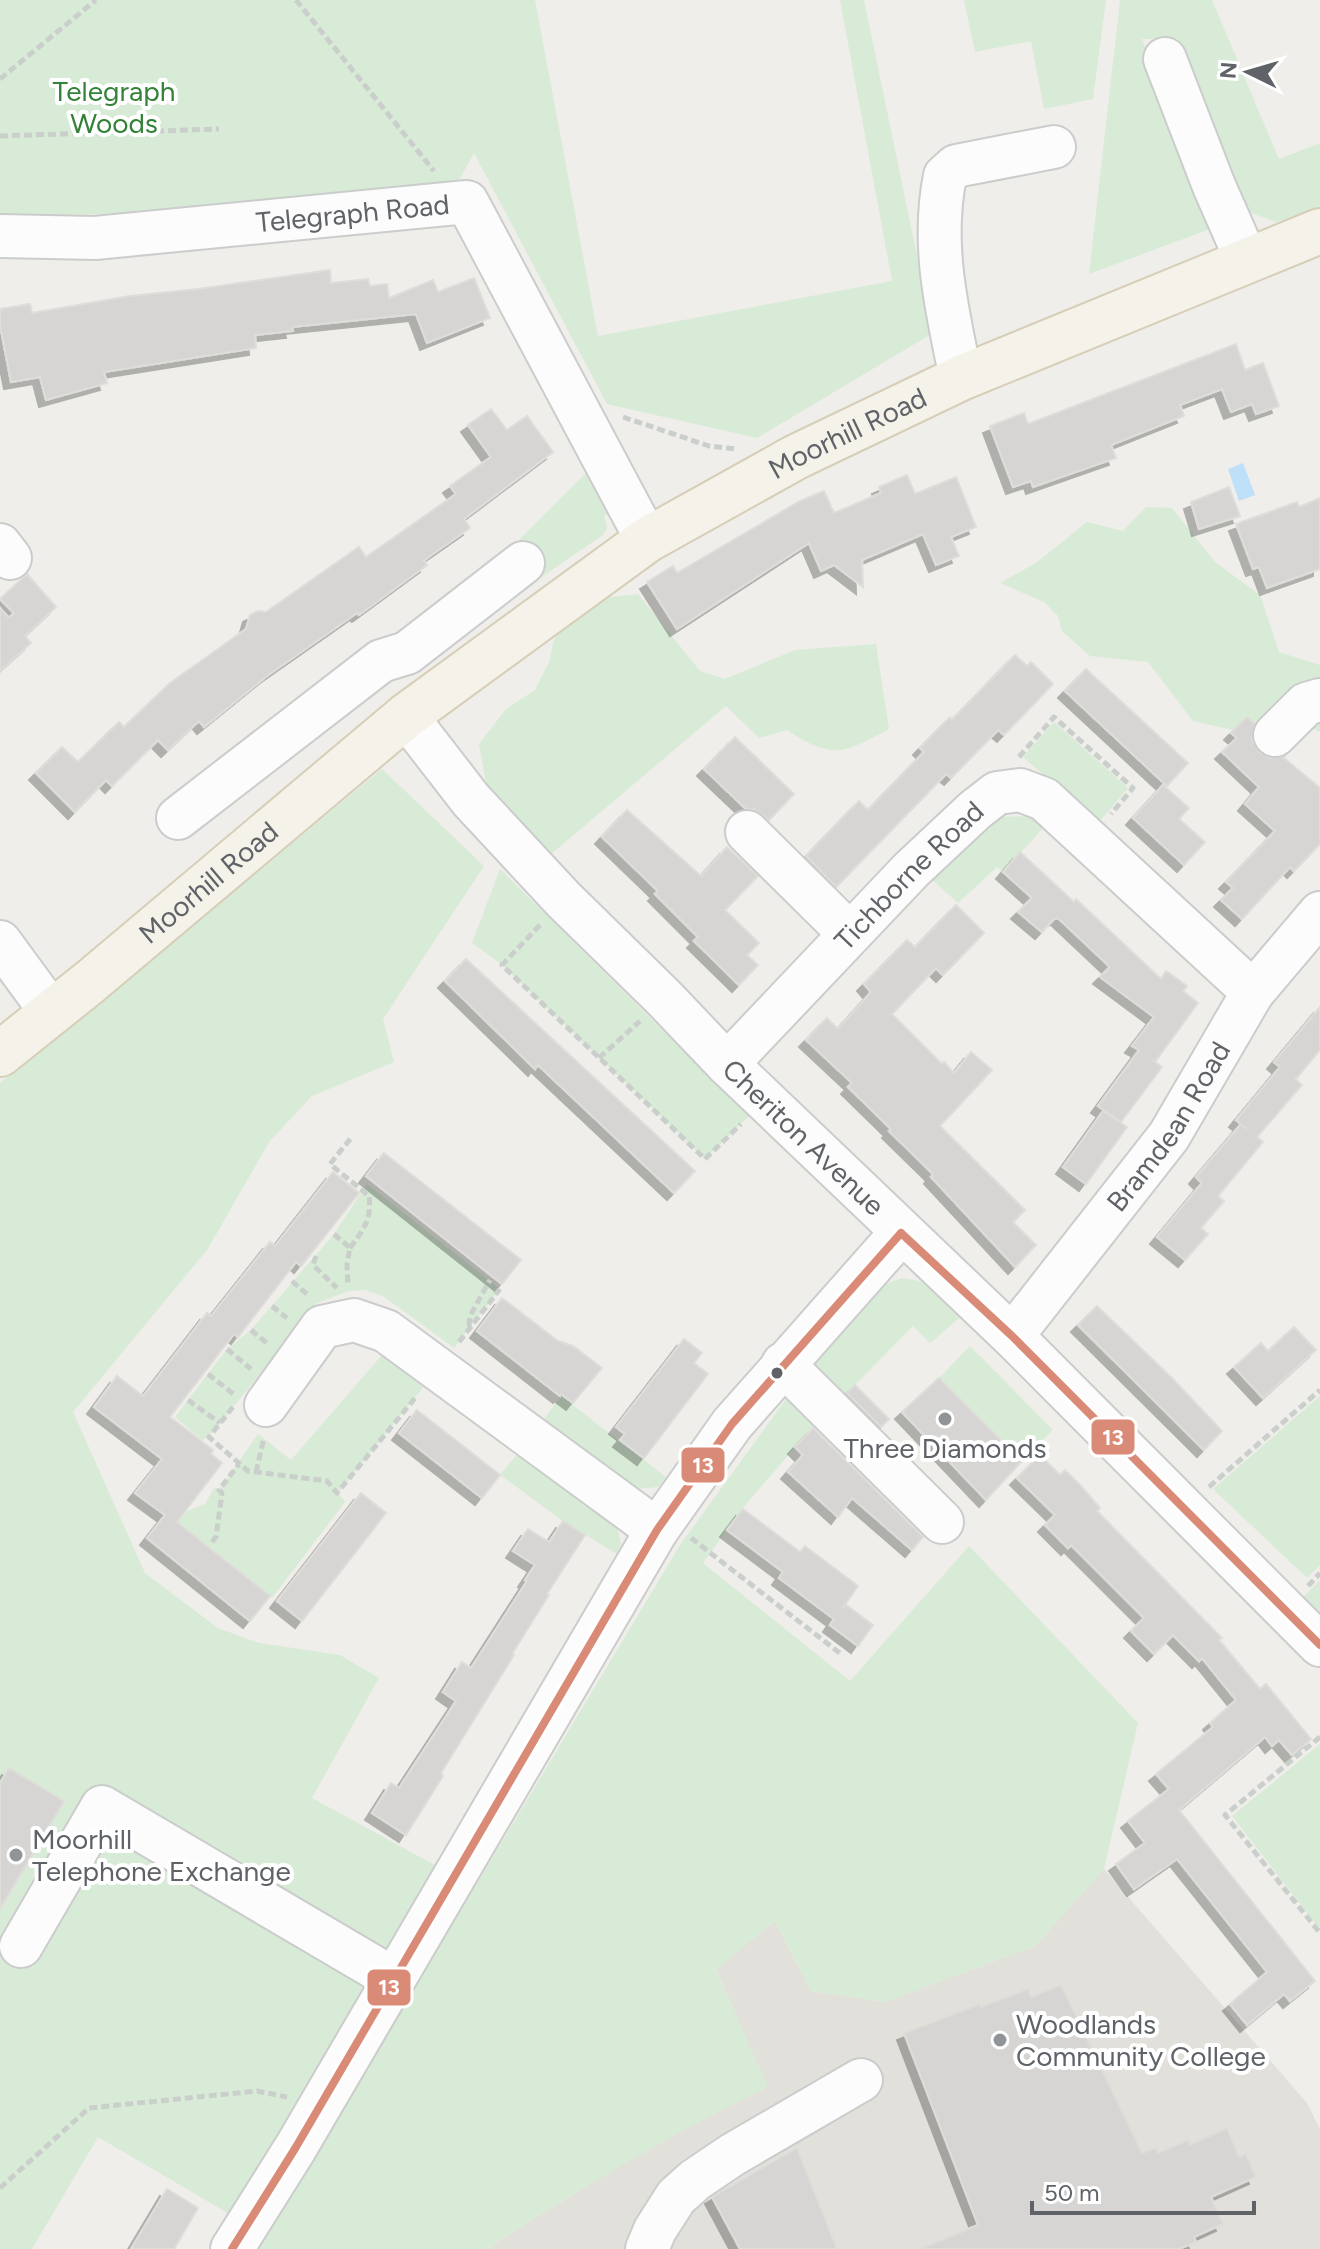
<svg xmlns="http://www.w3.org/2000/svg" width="1320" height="2249" font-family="Figtree,sans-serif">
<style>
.education{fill:#e2e0da}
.green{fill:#d8ebd6}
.water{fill:#bfe0f9}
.building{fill:#d6d5d3;stroke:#deddd9;stroke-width:2;filter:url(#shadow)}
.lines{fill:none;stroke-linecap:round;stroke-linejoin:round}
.minor-casing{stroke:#cbcccc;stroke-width:46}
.major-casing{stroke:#d7ceb8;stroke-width:48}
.path{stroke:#cacfcc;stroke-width:5;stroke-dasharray:8 4;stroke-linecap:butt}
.minor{stroke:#fdfcfc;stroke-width:42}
.major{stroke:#f4f2e9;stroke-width:44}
.bus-1-casing{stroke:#fff;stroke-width:14}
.bus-1{stroke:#da8b77;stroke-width:8}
.bus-dot{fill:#5f6368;stroke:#fff;stroke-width:3}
.poi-dot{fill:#919496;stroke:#fff;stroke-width:3}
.labels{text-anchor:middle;stroke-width:8;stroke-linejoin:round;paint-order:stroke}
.park-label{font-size:28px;fill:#348238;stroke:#fff}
.street-label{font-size:28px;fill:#5f6368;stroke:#fff}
.poi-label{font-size:28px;fill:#5f6368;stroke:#fff;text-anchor:start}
.line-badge{stroke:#fff;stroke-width:3}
.badge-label{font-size:22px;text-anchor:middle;font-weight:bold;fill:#fff}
</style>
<defs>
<filter id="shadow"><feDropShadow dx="-7" dy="7" stdDeviation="0" flood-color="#0004"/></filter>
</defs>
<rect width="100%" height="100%" fill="#efeeea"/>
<polygon class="education" points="1104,1869 1307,2103 1320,2129 1320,2249 490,2249 498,2241 624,2163 716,2112 767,2087 716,1969 775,1921 811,1991 885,2002 1035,1946"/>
<g class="green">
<polygon points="0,0 535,0 598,336 892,281 840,0 864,0 933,333 757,438 607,404 474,153 458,182 132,213 0,217"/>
<polygon points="964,0 1106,0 1093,99 1044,109 1031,41 975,52"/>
<polygon points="1120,0 1212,0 1279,159 1320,143 1320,208 1276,222 1238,208 1178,39 1142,39 1209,208 1210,229 1089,274"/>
<polygon points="589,470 609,514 604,516 607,528 603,535 486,615 534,562 516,543"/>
<polygon points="1146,507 1172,508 1215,562 1260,595 1279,652 1320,665 1320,732 1279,715 1232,730 1193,721 1148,662 1090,656 1062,631 1058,616 1044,602 1000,583 1036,563 1087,522 1123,531"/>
<path d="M638,594L700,671L725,679L795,650L876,644L889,729C843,753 834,761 787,730L759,738L726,706L543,861L487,788L479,744L506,709L535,690L550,660L553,642L576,601Z"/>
<polygon points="1054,722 1128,788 1098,823 1023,757"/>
<path d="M382,769L484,866L383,1019L394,1062L312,1096L269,1142L207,1250L73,1412L145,1573L218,1628L259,1643L340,1655L379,1678L312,1798L475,1887L680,1545L789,1395L825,1412L742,1509L703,1563L850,1681L969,1546L1138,1723L1104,1869L1035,1946L885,2002L811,1991L775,1921L716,1970L768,2087C674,2132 586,2186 498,2241L490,2249H238L226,2212L98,2137L32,2249H0V1083Z"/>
<polygon points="1033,816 1045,826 1003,872 997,867 958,903 931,879 998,817"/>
<polygon points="500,869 749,1116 705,1159 502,965 472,943"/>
<polygon points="367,1184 500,1289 454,1348 383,1296 365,1290 349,1291 317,1303 209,1437 202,1440 175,1417 227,1349 251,1330 334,1234"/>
<polygon points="902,1278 925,1282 964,1314 930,1343 913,1326 839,1401 810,1373 813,1352 873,1289"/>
<polygon points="396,1339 438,1369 338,1493 345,1502 272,1598 172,1517 205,1504 214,1488 219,1490 258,1434 291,1460"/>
<polygon points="970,1346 1053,1430 1022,1461 939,1378"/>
<path d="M561,1396L666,1477L659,1487C653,1487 645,1489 639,1488C617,1484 564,1435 544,1419Z"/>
<polygon points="1320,1396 1320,1565 1307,1578 1213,1489"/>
<polygon points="519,1452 616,1524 621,1543 617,1554 563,1521 500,1475"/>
<polygon points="1320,1580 1320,1619 1304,1608 1304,1596"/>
<polygon points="1320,1744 1320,1927 1319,1928 1232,1816"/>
</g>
<polygon class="water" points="1243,463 1255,495 1239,501 1228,469"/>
<g class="building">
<polygon points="330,270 331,283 368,279 370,286 387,284 389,298 433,280 438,292 474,278 490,318 427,343 416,314 292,327 293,331 255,335 256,348 104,372 107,383 46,400 40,377 11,382 0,325 0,309 30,304 32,313 130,296 198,289"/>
<polygon points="1236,344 1245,370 1263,363 1279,406 1256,414 1252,404 1231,412 1222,389 1180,405 1184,416 1111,445 1116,458 1033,487 1031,481 1013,487 990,426 1024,413 1028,424"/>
<polygon points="491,409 507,430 527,416 553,452 464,519 470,528 430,556 424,561 427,565 359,615 357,613 267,676 204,727 199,721 168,750 158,740 112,786 106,780 75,812 36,773 62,747 78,762 119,722 124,727 170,683 246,629 250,615 258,611 266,612 359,547 366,557 456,494 450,486 491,457 468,425"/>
<polygon points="907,475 915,494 956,477 976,527 951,537 959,556 936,565 923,534 862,560 863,587 834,565 821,571 809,543 677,629 647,582 673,566 677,573 800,501 824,491 834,513 881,493 879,487"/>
<polygon points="1229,487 1240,516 1199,529 1191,502"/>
<polygon points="1320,498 1320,569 1267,588 1259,567 1253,569 1236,524 1297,502 1299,507"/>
<polygon points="27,574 56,607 25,636 31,643 0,671 0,608 9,618 14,613 0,599"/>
<polygon points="1015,655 1027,666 1031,662 1053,684 1004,735 998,730 951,778 946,774 836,887 806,856 859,801 868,810 924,752 920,748 950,717 952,720"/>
<polygon points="1086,669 1188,763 1167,786 1065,691"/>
<polygon points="1247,717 1255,724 1252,740 1259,752 1270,758 1285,756 1284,758 1320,788 1320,844 1294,871 1290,867 1242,919 1221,900 1233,888 1226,882 1275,831 1245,804 1259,787 1222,752 1237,738 1231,733"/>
<polygon points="735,737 794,794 769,820 754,809 746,809 704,769"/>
<polygon points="1163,785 1189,808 1179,819 1205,842 1184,865 1133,818"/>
<polygon points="627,810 701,876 727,847 758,876 725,910 759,943 747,955 758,965 739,985 694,941 698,937 655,894 658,891 602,837"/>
<polygon points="1020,852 1074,902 1076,899 1161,979 1166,971 1187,986 1183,991 1198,1003 1155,1062 1152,1060 1162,1067 1121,1122 1098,1106 1139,1050 1132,1046 1154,1017 1100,977 1110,967 1058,918 1054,919 1042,932 1018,912 1032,898 1003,872"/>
<polygon points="956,905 984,933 943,975 936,968 892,1014 942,1064 944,1062 954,1073 971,1052 992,1070 940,1126 1025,1210 1013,1222 1036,1245 1015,1267 931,1177 933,1174 889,1131 891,1129 848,1087 852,1083 806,1040 827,1018 838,1029 871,992 864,984 907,940 915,947"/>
<polygon points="466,959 695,1171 674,1193 538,1065 535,1069 445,981"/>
<polygon points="1320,1007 1320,1050 1296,1079 1294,1078 1302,1085 1257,1137 1263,1142 1218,1196 1224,1201 1201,1228 1208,1234 1185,1260 1157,1237 1202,1183 1196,1177 1241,1124 1247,1129 1236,1120 1280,1067 1274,1062"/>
<polygon points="1103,1111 1127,1127 1086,1184 1063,1167"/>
<polygon points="384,1153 521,1260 502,1284 366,1176"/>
<polygon points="333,1172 359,1193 301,1266 296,1262 238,1337 234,1334 170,1417 213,1450 211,1454 222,1463 177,1522 270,1596 250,1621 147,1538 165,1515 135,1493 162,1459 94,1407 117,1376 143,1396 207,1313 211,1316 270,1242 275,1246"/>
<polygon points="502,1298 558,1341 573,1346 602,1368 573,1403 561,1394 560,1396 477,1331"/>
<polygon points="1097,1306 1173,1379 1222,1431 1204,1450 1078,1325"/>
<polygon points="1294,1327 1316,1350 1263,1398 1234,1367 1261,1343 1268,1351"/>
<polygon points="684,1339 702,1353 694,1363 708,1374 644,1458 620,1440 625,1434 616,1427"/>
<polygon points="939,1378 1022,1461 986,1500 902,1412"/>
<polygon points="855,1385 889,1419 881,1427 847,1393"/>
<polygon points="417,1410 500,1475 482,1498 399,1433"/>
<polygon points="813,1428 923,1537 912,1550 852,1498 838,1517 788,1472 803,1455 795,1447"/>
<polygon points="1040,1455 1060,1475 1065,1470 1082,1487 1100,1508 1097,1511 1222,1638 1219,1640 1260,1689 1266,1684 1311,1739 1292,1755 1279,1740 1272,1746 1265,1737 1179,1810 1315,1981 1290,2001 1284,1994 1247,2025 1230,2004 1267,1972 1177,1859 1134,1889 1116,1864 1145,1843 1128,1821 1169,1789 1156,1774 1213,1727 1210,1723 1236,1700 1202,1658 1199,1661 1173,1635 1154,1654 1131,1631 1144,1618 1071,1545 1068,1548 1045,1525 1055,1515 1017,1478"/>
<polygon points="361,1493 386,1513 302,1621 277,1601"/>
<polygon points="743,1509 800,1552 805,1546 858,1586 843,1608 845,1604 873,1625 858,1646 830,1625 834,1619 779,1578 783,1572 727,1530"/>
<polygon points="563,1521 585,1535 547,1594 549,1595 512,1654 514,1655 441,1773 443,1776 406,1835 372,1813 391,1783 399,1788 456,1701 443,1692 462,1662 471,1668 527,1581 525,1580 535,1565 513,1551 528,1529 549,1542"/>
<polygon points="9,1768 64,1801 0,1909 0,1783"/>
<polygon points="1061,1985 1142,2153 1156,2148 1158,2153 1188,2140 1190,2145 1227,2128 1239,2157 1246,2154 1256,2177 1211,2197 1223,2224 1194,2237 1196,2242 1179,2249 920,2249 978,2225 904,2033 980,2004 981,2007 1028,1989 1031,1997"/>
<polygon points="797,2148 837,2249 740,2249 712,2197"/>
<polygon points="167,2189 198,2208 174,2249 131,2249"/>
</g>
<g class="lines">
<g class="minor-casing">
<g id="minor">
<polyline points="1165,59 1214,186 1247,261"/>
<path id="s1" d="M0,236L95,238L467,202L647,540"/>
<path d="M961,378C947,310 931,245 945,176L956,166L1054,147"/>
<polyline points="0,545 10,558"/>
<path id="s2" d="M406,716L471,800L563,899L664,998L727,1064L1012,1336L1320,1645"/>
<polyline points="1275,735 1306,704 1320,700"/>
<polyline points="178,818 381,661 407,653 523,563"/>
<polyline points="747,832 849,933"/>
<polyline points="0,942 52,1013"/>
<path id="s3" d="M727,1064L911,870L975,810L997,793L1020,790L1044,799L1253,992"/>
<path id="s4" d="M1012,1336L1169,1136L1253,992L1320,913"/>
<polyline points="783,1364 942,1522"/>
<polyline points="266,1405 322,1327 354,1320 386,1331 657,1530"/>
<polyline points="21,1946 102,1807 394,1979"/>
<polyline points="232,2249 296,2147 657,1530 732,1424 901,1233"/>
<polyline points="647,2249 655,2230 676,2197 695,2180 732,2155 861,2080"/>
</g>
</g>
<g class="major-casing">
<g id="major">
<path id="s5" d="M0,1054L90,982L406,716L647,540L796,457L961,378L1320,231"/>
</g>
</g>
<g class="path">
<polyline points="296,0 434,171"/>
<polyline points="0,79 96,0"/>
<polyline points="0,136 219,129"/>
<polyline points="623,417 709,446 736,449"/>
<polyline points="1019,757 1054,717 1133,788 1111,814"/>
<polyline points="540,925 502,965 705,1159 741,1124"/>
<polyline points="599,1058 640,1021"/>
<polyline points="334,1234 350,1248 347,1264 348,1286"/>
<path d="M350,1248C363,1230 372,1220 369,1196L330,1164L351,1138"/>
<polyline points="316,1256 313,1265 337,1288"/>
<polyline points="292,1281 309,1296"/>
<polyline points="272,1306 287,1318"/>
<polyline points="469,1326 470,1316 490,1280"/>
<polyline points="251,1330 269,1345"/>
<polyline points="459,1342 500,1289"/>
<polyline points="227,1349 251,1369"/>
<polyline points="208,1374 236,1396"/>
<polyline points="188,1400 220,1423"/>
<polyline points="233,1407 209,1437 248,1471 327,1481 337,1493 416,1397"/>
<polyline points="256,1472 264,1438"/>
<polyline points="1209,1487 1320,1390"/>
<polyline points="691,1538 841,1654"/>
<polyline points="212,1542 216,1537 222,1493 219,1490 239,1464"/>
<polyline points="1308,1586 1320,1573"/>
<polyline points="1320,1737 1225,1815 1320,1933"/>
<polyline points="0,2188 89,2108 257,2091 287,2097"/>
</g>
<use href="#minor" class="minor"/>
<use href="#major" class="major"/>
<g class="bus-1-casing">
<g id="bus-1">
<polyline points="901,1233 1012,1336 1320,1645"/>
<polyline points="232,2249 296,2147 657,1530 732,1424 901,1233"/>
</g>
</g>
<use href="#bus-1" class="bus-1"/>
</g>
<circle class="bus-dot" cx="777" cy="1373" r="7"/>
<g class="poi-dot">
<circle cx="945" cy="1419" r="8"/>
<circle cx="16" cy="1855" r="8"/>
<circle cx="1000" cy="2040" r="8"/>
</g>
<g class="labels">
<g class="park-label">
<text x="114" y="101">Telegraph<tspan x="114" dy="32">Woods</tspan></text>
</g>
<g class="street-label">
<text dy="10" stroke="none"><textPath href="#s1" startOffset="354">Telegraph Road</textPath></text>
<text dy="10" stroke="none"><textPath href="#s5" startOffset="1054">Moorhill Road</textPath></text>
<text dy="10" stroke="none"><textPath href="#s3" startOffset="262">Tichborne Road</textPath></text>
<text dy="10" stroke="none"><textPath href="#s5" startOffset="270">Moorhill Road</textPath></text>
<text dy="10" stroke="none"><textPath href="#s4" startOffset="262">Bramdean Road</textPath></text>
<text dy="10" stroke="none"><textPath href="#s2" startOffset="580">Cheriton Avenue</textPath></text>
</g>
<g class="poi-label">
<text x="945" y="1458" text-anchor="middle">Three Diamonds</text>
<text x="32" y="1849">Moorhill<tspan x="32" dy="32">Telephone Exchange</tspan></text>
<text x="1016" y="2034">Woodlands<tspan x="1016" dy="32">Community College</tspan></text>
</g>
</g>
<g class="line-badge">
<rect x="1090" y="1418" width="46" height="38" rx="8" fill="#da8b77"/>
<rect x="680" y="1446" width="46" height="38" rx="8" fill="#da8b77"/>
<rect x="366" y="1968" width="46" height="39" rx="8" fill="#da8b77"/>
</g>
<g class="badge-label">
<text x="1113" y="1445">13</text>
<text x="703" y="1473">13</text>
<text x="389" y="1995">13</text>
</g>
<g transform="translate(1248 72) rotate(275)" stroke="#ffffff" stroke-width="6" paint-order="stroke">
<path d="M0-6L14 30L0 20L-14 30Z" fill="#5f6368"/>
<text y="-12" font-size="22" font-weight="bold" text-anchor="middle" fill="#5f6368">N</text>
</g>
<path d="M1032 2201v12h222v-12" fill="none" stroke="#5f6368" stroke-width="4"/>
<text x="1044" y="2201" font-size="24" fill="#5f6368" stroke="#ffffff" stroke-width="6" paint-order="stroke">50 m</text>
</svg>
